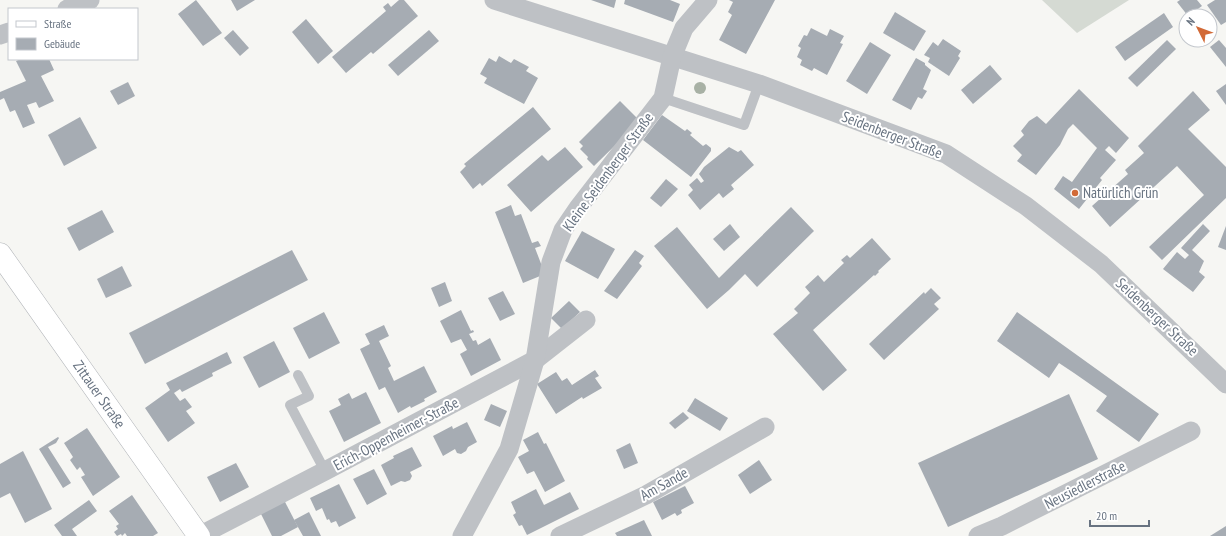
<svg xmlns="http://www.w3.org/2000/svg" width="1226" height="536" font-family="'PT Sans Narrow',sans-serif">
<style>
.green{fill:#d5dad3}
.building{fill:#a6acb3}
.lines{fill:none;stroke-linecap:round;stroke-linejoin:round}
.primary-casing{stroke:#b2b5b9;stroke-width:23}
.lane{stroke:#bec1c5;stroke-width:10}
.street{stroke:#bec1c5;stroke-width:19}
.primary{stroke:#fff;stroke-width:22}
.tree{fill:#a8b1a5}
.poi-dot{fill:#d26a37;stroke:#fff;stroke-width:1.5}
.labels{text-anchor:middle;stroke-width:4;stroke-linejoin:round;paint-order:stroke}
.street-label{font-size:15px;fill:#687381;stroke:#fff}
.poi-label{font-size:15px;fill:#687381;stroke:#fff;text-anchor:start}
</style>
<rect width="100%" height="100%" fill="#f6f6f3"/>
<polygon class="green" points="1042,0 1129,0 1077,33"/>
<g class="building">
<polygon points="196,0 222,33 203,46 178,14"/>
<polygon points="231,0 255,0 237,11"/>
<polygon points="399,0 404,0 418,16 373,54 371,52 346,73 332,57 386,11 383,7 388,3 391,7"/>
<polygon points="591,0 616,0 614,8"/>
<polygon points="625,0 670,0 680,4 673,22 624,4"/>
<polygon points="729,0 775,0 746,54 719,40 732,15 728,12 733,2"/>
<polygon points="1180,0 1197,0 1202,6 1188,16 1177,2"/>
<polygon points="1215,0 1226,0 1226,22 1221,25 1207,5"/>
<polygon points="895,12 926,31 914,51 883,33"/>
<polygon points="1164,13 1173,27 1125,61 1115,47"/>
<polygon points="306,19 333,51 318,64 292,32"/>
<polygon points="811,28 827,36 830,29 844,36 840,43 843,44 827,75 814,68 812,71 800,65 802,60 797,57 801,48 798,46 804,35 807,36"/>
<polygon points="233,30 249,48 240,56 224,38"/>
<polygon points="429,30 439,41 398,76 388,65"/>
<polygon points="943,39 961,51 958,56 960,58 949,76 928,62 930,58 924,55 933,42 938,46"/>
<polygon points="1167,40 1176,49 1137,87 1128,78"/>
<polygon points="1219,40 1226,48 1226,67 1210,47"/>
<polygon points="870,42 891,55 867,94 846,81"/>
<polygon points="499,56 511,63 514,59 529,67 526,71 538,78 524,104 484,83 487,78 480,74 489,58 496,62"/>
<polygon points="916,58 925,63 925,65 931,70 923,89 927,91 922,99 918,97 911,110 892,100"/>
<polygon points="21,59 49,59 54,70 41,76 54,101 39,108 36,102 27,105 35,123 23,128 15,110 10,112 4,98 0,100 0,92 26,81 16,61"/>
<polygon points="990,65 1002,79 973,104 961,90"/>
<polygon points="128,82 135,96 118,105 110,91"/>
<polygon points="1226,84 1226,105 1216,91"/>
<polygon points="1079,89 1129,138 1116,153 1109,146 1105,150 1116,160 1100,178 1102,180 1079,209 1054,189 1063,176 1072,182 1097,148 1073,124 1068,129 1060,145 1036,175 1017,161 1022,155 1013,146 1024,135 1021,131 1029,121 1037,116 1046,124"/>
<polygon points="1193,91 1210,110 1188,129 1226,167 1226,198 1162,260 1149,247 1204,195 1177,166 1110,227 1092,206 1128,174 1125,170 1144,153 1138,146"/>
<polygon points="620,101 640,121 594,166 587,159 588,157 580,149 583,146 579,142"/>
<polygon points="533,107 551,129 482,186 480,183 473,189 460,172 466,166 464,164"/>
<polygon points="662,115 685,131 687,129 692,133 690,135 703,146 706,144 711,148 711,151 691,177 643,140"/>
<polygon points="80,117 97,148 64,166 48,135"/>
<polygon points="565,147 583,167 531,212 507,185 542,155 548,161"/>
<polygon points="729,147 738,152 741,150 754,165 731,185 734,189 723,198 719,193 700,210 688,195 693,190 689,185 697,178 701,183 704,181 699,174 704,167"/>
<polygon points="666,179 678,189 661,207 650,198"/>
<polygon points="511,205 515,216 521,214 532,243 538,241 541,246 535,248 545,274 523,283 495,212"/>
<polygon points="791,207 814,231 757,287 745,274 729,290 707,309 654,246 677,227 719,278"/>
<polygon points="102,210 114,232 79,251 67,228"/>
<polygon points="730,224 740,237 724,251 713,239"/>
<polygon points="1203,224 1210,231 1192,250 1204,261 1199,272 1205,277 1193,292 1163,269 1177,252 1185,259 1189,255 1181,248"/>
<polygon points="1226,226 1226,250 1218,247"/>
<polygon points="582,231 615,249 598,279 565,261"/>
<polygon points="872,238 891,259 878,271 879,272 875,276 874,275 813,330 847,370 823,391 773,334 798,313 794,309 810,293 805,287 818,275 824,282 844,263 841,260 847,255 850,258"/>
<polygon points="292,250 308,280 145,364 129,333"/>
<polygon points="635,250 644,256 639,263 642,266 617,299 604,291"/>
<polygon points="122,266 132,286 106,298 97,279"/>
<polygon points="445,282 452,301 439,307 431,288"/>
<polygon points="931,288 941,298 934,304 939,309 884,360 869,344 924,292 925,294"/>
<polygon points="503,291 515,314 500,321 488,298"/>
<polygon points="569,301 580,312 562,329 551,318"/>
<polygon points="461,310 471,331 473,330 474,332 469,334 473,341 476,340 478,345 490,338 501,360 471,376 460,354 467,350 461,339 451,343 440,321"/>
<polygon points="324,312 340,343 309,359 293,328"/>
<polygon points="1017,312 1159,414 1139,442 1096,411 1107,396 1074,373 1059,363 1049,378 997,341"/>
<polygon points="384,325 389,336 379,341 391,366 388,368 394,381 424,366 437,392 424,399 425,401 411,408 410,406 398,413 385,387 379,390 360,349 370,344 365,334"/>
<polygon points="274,341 290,372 259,388 243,357"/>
<polygon points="227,352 232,363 212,373 213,376 182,392 180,389 174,393 180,401 185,398 192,407 186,411 195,423 168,442 145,408 170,390 166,383"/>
<polygon points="595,370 599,376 595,378 602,388 583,399 582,397 556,414 537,384 556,372 562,381 567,378 572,385"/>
<polygon points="366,392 381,423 344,442 329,411 341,405 338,399 349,393 352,399"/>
<polygon points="1069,394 1098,459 948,527 918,463"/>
<polygon points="695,398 728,418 720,431 687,411"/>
<polygon points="491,404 507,411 500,427 484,420"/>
<polygon points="683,412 689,418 675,429 669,423"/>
<polygon points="467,422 477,442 468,447 466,451 461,454 457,453 455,449 443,456 433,436 452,426 453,429"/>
<polygon points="87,428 120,477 93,496 81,477 85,475 80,467 77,470 70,460 73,457 64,443"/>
<polygon points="538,432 544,444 546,443 565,481 545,492 534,471 527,474 518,457 529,451 523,440"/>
<polygon points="58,437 59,438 56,443 48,447 71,483 63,488 39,449"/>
<polygon points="630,443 638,463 624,469 616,450"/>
<polygon points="412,447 422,466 410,472 412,476 410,480 405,482 401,481 391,486 381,465 394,458 393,456"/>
<polygon points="23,451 52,509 25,523 10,493 0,498 0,464"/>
<polygon points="759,460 772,480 750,494 738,475"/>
<polygon points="236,463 249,487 220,502 207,477"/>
<polygon points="374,469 387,494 367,505 353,479"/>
<polygon points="339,484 356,518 339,527 336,521 331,523 329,519 327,520 322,508 316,511 310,498"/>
<polygon points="685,486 694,503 681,510 682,513 677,516 675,513 662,520 653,502"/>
<polygon points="536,489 544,505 570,492 579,509 527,535 522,525 519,526 513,515 516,513 511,502"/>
<polygon points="132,495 158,533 153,536 127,536 125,533 122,536 121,534 117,536 114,532 118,529 116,526 119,524 109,511"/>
<polygon points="89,500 97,511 72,529 77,536 62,536 54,525"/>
<polygon points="284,500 298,527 281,536 272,536 260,512"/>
<polygon points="309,512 321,536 303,536 294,520"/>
<polygon points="644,520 652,536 617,536 615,533"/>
<polygon points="1226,526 1226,536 1210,536"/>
</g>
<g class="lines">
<g class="primary-casing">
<g id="primary">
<path id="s1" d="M0,254L199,536"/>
</g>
</g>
<g class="lane">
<polyline points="663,98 744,125 759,84"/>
<polyline points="298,375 309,396 290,405 325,471"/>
</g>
<g class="street">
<polyline points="494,0 759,84 946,154 1026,206 1101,264 1226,384"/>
<polyline points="67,9 90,0"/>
<polyline points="0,35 9,32"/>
<polyline points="199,536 325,471 535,360 586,320"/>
<polyline points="462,536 509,449 535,360 551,262 563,230 578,208 663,98 672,57 684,28 708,0"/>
<polyline points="560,536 646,495 765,427"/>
<polyline points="978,536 1002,526 1191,431"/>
</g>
<use href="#primary" class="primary"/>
</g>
<circle class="tree" cx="700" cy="88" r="6"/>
<circle class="poi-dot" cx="1075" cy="193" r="4"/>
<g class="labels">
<g class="street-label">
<text transform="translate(892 135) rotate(21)" y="5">Seidenberger Straße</text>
<text transform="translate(608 172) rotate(-54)" y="5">Kleine Seidenberger Straße</text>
<text transform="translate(1157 317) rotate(43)" y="5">Seidenberger Straße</text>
<text dy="5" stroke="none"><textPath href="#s1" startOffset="172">Zittauer Straße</textPath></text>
<text transform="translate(396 434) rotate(-28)" y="5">Erich-Oppenheimer-Straße</text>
<text transform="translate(664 484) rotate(-29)" y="5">Am Sande</text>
<text transform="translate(1085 485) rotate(-27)" y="5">Neusiedlerstraße</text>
</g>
<g class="poi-label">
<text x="1083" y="198">Natürlich Grün</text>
</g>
</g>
<rect x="8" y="8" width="130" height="52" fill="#ffffff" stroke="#c3c7cd"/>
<rect x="16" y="21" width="20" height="6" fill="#ffffff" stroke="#c3c7cd"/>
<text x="44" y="28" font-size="12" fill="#687381">Straße</text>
<rect x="16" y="38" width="20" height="12" fill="#a6acb3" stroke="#c3c7cd"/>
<text x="44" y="48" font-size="12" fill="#687381">Gebäude</text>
<g transform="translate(1198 28) rotate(312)"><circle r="19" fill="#ffffff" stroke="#c3c7cd"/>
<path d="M0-3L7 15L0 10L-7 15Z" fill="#d26a37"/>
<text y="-6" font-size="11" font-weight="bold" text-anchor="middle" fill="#687381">N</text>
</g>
<path d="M1090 520v6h59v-6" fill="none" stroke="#687381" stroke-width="2"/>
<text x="1096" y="520" font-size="12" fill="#687381" stroke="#ffffff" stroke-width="3" paint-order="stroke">20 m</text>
</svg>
